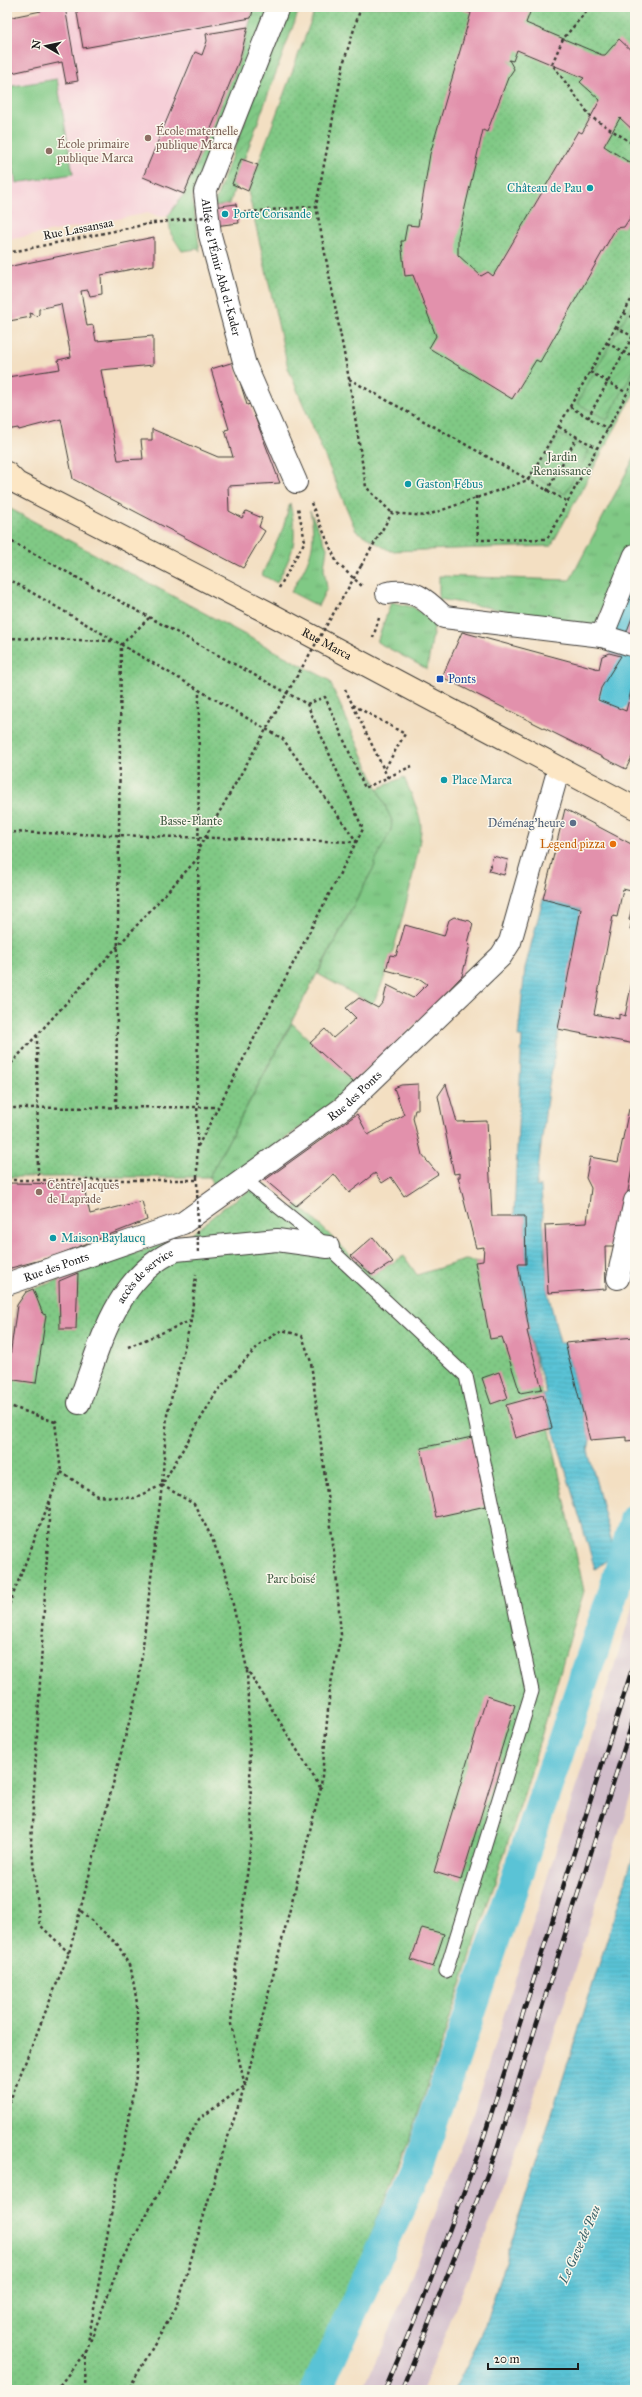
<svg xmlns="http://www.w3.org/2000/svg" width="642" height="2397" font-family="'IM FELL Great Primer',serif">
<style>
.built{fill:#f6cfd8}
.railway{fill:#d1bdca}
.grass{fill:url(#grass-tufts);stroke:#4e7250}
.park{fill:url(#park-dots);stroke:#4e7250}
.garden{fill:url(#garden-furrows);stroke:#4e7250}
.pitch{fill:#80c985;stroke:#4e7250}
.water{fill:url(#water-rules);stroke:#3b7079}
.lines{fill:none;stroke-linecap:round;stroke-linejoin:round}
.canal{stroke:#5ac3d6;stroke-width:31}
.building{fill:#e291ac;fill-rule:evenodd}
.lane-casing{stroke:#3c3935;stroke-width:15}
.street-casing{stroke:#3c3935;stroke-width:24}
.secondary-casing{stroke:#3c3935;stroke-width:24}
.path{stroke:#3c3935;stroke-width:2.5;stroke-dasharray:3 3;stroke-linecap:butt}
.lane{stroke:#fff;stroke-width:13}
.street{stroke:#fff;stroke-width:22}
.secondary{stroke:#fce6c4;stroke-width:22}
.rail-casing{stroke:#1c1c1c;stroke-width:4.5}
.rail{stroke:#fbf7ec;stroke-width:3;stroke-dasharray:9;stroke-linecap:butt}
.path-bridge{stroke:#3c3935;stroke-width:2.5;stroke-dasharray:3 3;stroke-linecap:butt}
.education-dot{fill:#8d6e63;stroke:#fbf7ec;stroke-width:1.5}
.culture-dot{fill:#0f9aa8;stroke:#fbf7ec;stroke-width:1.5}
.transit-dot{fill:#1a4fb4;stroke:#fbf7ec;stroke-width:1.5}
.service-dot{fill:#5c6f8a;stroke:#fbf7ec;stroke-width:1.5}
.food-dot{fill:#e8710a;stroke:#fbf7ec;stroke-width:1.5}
.labels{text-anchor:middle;stroke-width:3;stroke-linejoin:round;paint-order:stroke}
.education-label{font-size:12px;fill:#785e54;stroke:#fbf7ec;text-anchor:start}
.culture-label{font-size:12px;fill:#0d838f;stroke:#fbf7ec;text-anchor:start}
.street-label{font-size:12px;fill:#1c1c1c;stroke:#fbf7ec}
.park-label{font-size:12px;fill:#3f5941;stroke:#fbf7ec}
.transit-label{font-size:12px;fill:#164399;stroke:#fbf7ec;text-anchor:start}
.service-label{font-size:12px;fill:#4e5e75;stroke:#fbf7ec;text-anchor:end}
.food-label{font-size:12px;fill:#c56008;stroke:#fbf7ec;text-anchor:end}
.water-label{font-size:13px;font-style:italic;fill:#355f66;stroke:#fbf7ec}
</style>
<defs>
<pattern id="grass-tufts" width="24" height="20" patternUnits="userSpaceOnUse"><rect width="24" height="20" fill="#80c985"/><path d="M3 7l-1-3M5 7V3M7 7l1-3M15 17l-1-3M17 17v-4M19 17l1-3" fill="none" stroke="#6eac72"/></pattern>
<pattern id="park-dots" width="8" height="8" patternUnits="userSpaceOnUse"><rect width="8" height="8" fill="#80c985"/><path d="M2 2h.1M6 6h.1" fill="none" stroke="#6eac72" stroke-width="1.8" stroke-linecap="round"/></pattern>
<pattern id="garden-furrows" width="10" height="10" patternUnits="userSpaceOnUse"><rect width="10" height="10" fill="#80c985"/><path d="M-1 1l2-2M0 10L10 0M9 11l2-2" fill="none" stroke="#6eac72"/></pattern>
<pattern id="water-rules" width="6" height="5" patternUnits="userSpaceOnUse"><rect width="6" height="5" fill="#5ac3d6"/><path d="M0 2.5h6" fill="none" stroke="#4ea7b7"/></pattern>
</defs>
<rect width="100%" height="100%" fill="#fbf7ec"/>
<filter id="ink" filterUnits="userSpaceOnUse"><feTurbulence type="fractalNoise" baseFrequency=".025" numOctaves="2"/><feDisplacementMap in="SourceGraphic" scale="8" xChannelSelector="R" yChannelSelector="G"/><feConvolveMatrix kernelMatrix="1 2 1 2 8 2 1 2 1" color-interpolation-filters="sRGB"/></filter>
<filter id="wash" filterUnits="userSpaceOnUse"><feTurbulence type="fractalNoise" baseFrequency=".012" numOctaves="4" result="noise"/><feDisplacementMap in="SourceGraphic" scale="16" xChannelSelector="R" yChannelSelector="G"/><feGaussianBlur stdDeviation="0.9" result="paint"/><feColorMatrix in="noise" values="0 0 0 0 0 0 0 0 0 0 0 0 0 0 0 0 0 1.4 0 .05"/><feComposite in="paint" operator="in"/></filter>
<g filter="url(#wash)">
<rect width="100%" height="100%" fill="#f3dfc2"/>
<polygon class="built" points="65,7 254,7 239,61 184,194 168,216 161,217 149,213 7,240 7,43"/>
<polygon class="railway" points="635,1600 635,1783 503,2192 422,2390 363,2390 406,2291 471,2119"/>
<g class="grass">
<polygon points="254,7 271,7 192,197 200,251 197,249 182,251 171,234 168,216 184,194 239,61"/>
<polygon points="635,456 635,532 595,626 439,599 439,576 570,580"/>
<path d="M290,503C298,543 295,548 277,583L262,575L283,528Z"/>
<path d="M310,511L327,548L324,568L327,588L318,606L291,592C309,561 318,548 310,511Z"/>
<polygon points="391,602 413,607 435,622 427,669 377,642"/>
<path d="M404,777C409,790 422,816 421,829C420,856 387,986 372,1004L318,974L375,865L374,863L392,821L377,789Z"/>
<polygon points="292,1023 353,1082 325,1109 216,1190 209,1177"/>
</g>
<g class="park">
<polygon points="316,7 635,7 635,392 551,546 390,551 356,531 288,368 248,191"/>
<polygon points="7,507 329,680 392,821 391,830 374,863 375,865 209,1177 7,1177"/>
<polygon points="262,1182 286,1203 284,1206 291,1211 296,1206 300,1206 371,1275 404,1256 417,1275 465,1260 515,1266 584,1591 526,1788 410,2139 372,2232 302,2390 7,2390 7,1369 17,1305 26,1292 33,1289 193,1233 223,1208"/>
</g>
<g class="garden">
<polygon points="287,7 300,7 244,160 241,160 232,184 235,186 230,204 213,207"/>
<polygon points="635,300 635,368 607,420 577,403"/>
<polygon points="559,434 589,451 565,494 535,477"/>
</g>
<polygon class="pitch" points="57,79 73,174 16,183 7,127 7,87"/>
<g class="water">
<polygon points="635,589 635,610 625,636 617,634"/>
<polygon points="543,899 581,909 548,1091 536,1186 541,1187 548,1293 560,1343 565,1343 590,1440 588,1451 615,1554 595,1569 543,1395 547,1394 527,1331 529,1330 518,1264 526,1263 525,1216 514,1216 522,1037 518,1037 525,968"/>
<polygon points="635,1851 635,2390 454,2390 481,2337"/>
</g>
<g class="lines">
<g class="canal">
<polyline points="615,697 629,657 619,635 635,599"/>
<polyline points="316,2390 416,2172 613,1593 635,1519"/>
</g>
</g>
<g id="blocks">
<g class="building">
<polygon points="40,7 65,7 78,81 66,83 62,62 7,74 7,18 41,11"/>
<polygon points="76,7 254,7 251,18 83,48"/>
<path d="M463,7H532L526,23L602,55H605L619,39L635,54V132L620,118L604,146L635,166V210L624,227L616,228L540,362L536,360L512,399L429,348L436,336L413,275L405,276L401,241H404L407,225L418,226L430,154L471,13L462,10ZM517,50L584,78L580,82L600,100L582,133L578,131L493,276L488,272L481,276L458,255V238L483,130L487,132L508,78L514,69L509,60L513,61Z"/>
<polygon points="248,27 239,61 184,194 143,177 195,52 202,55 207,41 206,34"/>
<polygon points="241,159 258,165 248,191 232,184"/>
<polygon points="236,204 239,223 214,226 213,207"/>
<polygon points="154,237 154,265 101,275 102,294 90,296 88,290 81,291 87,326 93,325 96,341 153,336 153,365 101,370 118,460 143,459 141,440 152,440 152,429 218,457 233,457 225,430 229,429 211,369 234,362 247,405 250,404 280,483 228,486 229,511 242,518 246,511 262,518 259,527 265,531 243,568 73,479 61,419 19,430 18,428 7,430 7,377 60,369 58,360 71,357 61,304 39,309 39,314 37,316 30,313 31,317 9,321 7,267"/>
<polygon points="635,610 635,639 625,636"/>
<polygon points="462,632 599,669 602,656 609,653 621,656 601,688 598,700 626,711 635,675 635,756 633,755 626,769 442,677"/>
<polygon points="565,809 635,846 635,892 623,889 617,917 613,916 594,1014 619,1019 619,1014 625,1016 635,967 635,1044 558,1029 581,909 543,899"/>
<polygon points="493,856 508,860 504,875 489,871"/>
<polygon points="635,894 635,930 630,929 632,921 629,920"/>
<polygon points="454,917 470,921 473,924 468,943 470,945 462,976 413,1027 353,1082 310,1043 325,1029 333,1038 356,1018 346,1008 359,998 378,1008 383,1002 387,985 413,998 427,984 420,979 386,970 390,955 396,956 405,925 444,936 449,920"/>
<polygon points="418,1084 418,1110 415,1110 413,1118 422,1155 438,1174 404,1196 391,1177 382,1183 375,1173 349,1193 334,1174 296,1206 265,1180 357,1114 368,1135 404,1115 394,1088 401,1085"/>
<polygon points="446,1084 457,1122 487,1121 492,1216 525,1216 526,1264 518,1264 529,1330 527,1331 542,1389 520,1393 502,1337 490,1339 475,1262 483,1261 484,1247 476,1248 458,1177 460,1177 460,1173 454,1174 438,1096"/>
<polygon points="629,1109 635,1110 635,1152 618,1246 605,1246 606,1289 548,1293 545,1225 587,1223 591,1188 586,1178 590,1157 618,1162"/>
<polygon points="7,1183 83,1184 90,1214 142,1201 147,1220 52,1257 7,1269"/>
<polygon points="373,1237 393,1262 372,1275 351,1256"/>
<polygon points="78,1273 76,1329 60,1329 59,1281"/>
<polygon points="33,1289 43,1314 46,1315 36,1383 7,1379 17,1305 26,1292"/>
<polygon points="635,1337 635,1440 626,1441 626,1437 590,1440 565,1343"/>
<polygon points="499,1372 508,1398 491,1404 482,1378"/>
<polygon points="543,1395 552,1428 515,1438 506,1405"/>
<polygon points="472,1437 486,1506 436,1517 421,1448"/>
<polygon points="487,1696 515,1705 461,1880 434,1872"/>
<polygon points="422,1928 444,1934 433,1967 411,1960"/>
</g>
</g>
</g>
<g filter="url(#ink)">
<use href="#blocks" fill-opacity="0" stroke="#3c3935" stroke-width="1"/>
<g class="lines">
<g class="lane-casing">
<polyline id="lane" points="244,1179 328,1247 466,1376 532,1691 446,1971"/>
</g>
<g class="street-casing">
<g id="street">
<path id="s1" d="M278,7L205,192L210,235L245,365L296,482"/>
<path d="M387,593C415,588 425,599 444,617L602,636L635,646"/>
<polyline points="602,636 635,555"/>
<polyline points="618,1278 635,1201"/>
<path id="s2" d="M7,1284L183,1223L343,1108L501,956L510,942L559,768"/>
<path id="s3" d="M79,1403C100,1346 115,1277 176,1250L277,1240L328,1247"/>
</g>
</g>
<g class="secondary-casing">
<g id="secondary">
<path id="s4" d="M7,473L17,483L265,611L635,808"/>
</g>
</g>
<g class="path">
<polyline points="361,7 344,61 316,206 349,379 366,487 392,513"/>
<polyline points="590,7 563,39 552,64 591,117 635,145"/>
<polyline points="237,213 316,206"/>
<polyline points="7,253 153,223"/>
<polyline points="624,313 635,319"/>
<polyline points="616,327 635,338"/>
<polyline points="607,343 635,358"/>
<polyline points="590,372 627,393"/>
<polyline points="349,379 568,502"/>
<polyline points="570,407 608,429"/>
<polyline points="588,418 635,332"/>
<polyline points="559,427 597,448"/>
<polyline points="547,491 577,437"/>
<polyline points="476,496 478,540 547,539 635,379"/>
<polyline points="311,503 337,563 362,586"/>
<polyline points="7,539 307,704 363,829 197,1148"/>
<polyline points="361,566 392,513 425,516 528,480 635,293"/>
<polyline points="7,578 283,739 357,842"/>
<polyline points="279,588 305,541 298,508"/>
<polyline points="7,638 112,641"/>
<polyline points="373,638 379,618"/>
<polyline points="345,689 388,778"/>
<polyline points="307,704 325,697 365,788 412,766"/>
<polyline points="353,705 405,734 384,770"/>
<polyline points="7,832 356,842"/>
<polyline points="199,848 272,719"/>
<polyline points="37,1035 38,1180"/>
<polyline points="7,1068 198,858"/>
<polyline points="116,1107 121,645 150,617"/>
<polyline points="7,1108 218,1107"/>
<polyline points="197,1177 199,690"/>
<polyline points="7,1180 196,1180"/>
<polyline points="128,1347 190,1321"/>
<polyline points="7,1405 55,1422"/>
<polyline points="61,1472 98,1496 134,1498 162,1485 217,1391 260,1344 282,1330 302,1336 311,1362 335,1560 341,1635 330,1688 321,1787 245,2086 218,2167 178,2304 128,2390"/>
<polyline points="162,1485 194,1504 211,1536 227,1577 247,1669 320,1787"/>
<polyline points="50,1502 31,1843 40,1925 69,1953"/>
<polyline points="7,1610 61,1472 55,1422 58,1419"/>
<polyline points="81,1911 118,1945 131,1969 137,2003 137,2071 88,2342"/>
<polyline points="7,2108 69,1953 138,1688 162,1485 167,1415 191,1321 196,1275"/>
<polyline points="56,2390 87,2350 120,2263 199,2119 245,2086 231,2024 235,1973 252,1834 247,1669"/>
<polyline points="85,2390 86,2351"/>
</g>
<use href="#lane" class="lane"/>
<use href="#street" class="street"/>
<use href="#secondary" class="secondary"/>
<g class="rail-casing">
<g id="rail">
<polyline points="385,2390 422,2302 480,2149 635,1660"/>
<polyline points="402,2390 495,2155 635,1714"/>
</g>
</g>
<use href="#rail" class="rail"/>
<g class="path-bridge">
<polyline points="153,223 213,216"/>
<polyline points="272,719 361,566"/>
<polyline points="197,1177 198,1255"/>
</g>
</g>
</g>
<g class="education-dot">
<circle cx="148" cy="138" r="4"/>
<circle cx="49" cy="151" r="4"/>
<circle cx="39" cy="1192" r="4"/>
</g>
<g class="culture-dot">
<circle cx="590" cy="188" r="4"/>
<circle cx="225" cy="214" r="4"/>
<circle cx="408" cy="484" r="4"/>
<circle cx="444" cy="780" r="4"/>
<circle cx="53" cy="1238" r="4"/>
</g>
<rect class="transit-dot" x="436" y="675" width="8" height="8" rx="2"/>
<circle class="service-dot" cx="573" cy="823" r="4"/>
<circle class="food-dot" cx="613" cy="844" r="4"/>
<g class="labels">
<g class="education-label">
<text x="156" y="135">École maternelle<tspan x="156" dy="14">publique Marca</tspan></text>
<text x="57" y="148">École primaire<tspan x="57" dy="14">publique Marca</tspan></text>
<text x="47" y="1189">Centre Jacques<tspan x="47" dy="14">de Laprade</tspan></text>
</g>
<g class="culture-label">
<text x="582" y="192" text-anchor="end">Château de Pau</text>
<text x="233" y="218">Porte Corisande</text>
<text x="416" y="488">Gaston Fébus</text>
<text x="452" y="784">Place Marca</text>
<text x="61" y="1242">Maison Baylaucq</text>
</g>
<g class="street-label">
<text transform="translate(78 229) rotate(-11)" y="4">Rue Lassansaa</text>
<text dy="4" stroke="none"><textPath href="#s1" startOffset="276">Allée de l'Émir Abd el-Kader</textPath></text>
<text dy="4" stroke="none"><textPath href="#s4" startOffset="363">Rue Marca</textPath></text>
<text dy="4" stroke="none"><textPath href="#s2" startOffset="400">Rue des Ponts</textPath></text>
<text dy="4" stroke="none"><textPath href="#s2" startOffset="52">Rue des Ponts</textPath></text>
<text dy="4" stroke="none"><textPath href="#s3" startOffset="146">accès de service</textPath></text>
</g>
<g class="park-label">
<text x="562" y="461">Jardin<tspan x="562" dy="14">Renaissance</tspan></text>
<text x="191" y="825">Basse-Plante</text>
<text x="291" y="1583">Parc boisé</text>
</g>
<g class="transit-label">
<text x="448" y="683">Ponts</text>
</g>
<g class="service-label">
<text x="565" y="827">Déménag’heure</text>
</g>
<g class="food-label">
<text x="605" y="848">Legend pizza</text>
</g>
<g class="water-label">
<text transform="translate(579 2244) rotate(-66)" y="5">Le Gave de Pau</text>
</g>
</g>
<rect width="642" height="2397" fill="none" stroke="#fbf7ec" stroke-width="24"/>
<g transform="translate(46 46) rotate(279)" stroke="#fbf7ec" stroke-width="3" paint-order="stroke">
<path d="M0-3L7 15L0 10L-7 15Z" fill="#1c1c1c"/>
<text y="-6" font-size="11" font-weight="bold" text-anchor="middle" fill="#1c1c1c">N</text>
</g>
<path d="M488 2363v6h90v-6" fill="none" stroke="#1c1c1c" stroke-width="2"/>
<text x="494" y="2363" font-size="12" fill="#1c1c1c" stroke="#fbf7ec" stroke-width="3" paint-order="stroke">20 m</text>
</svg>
